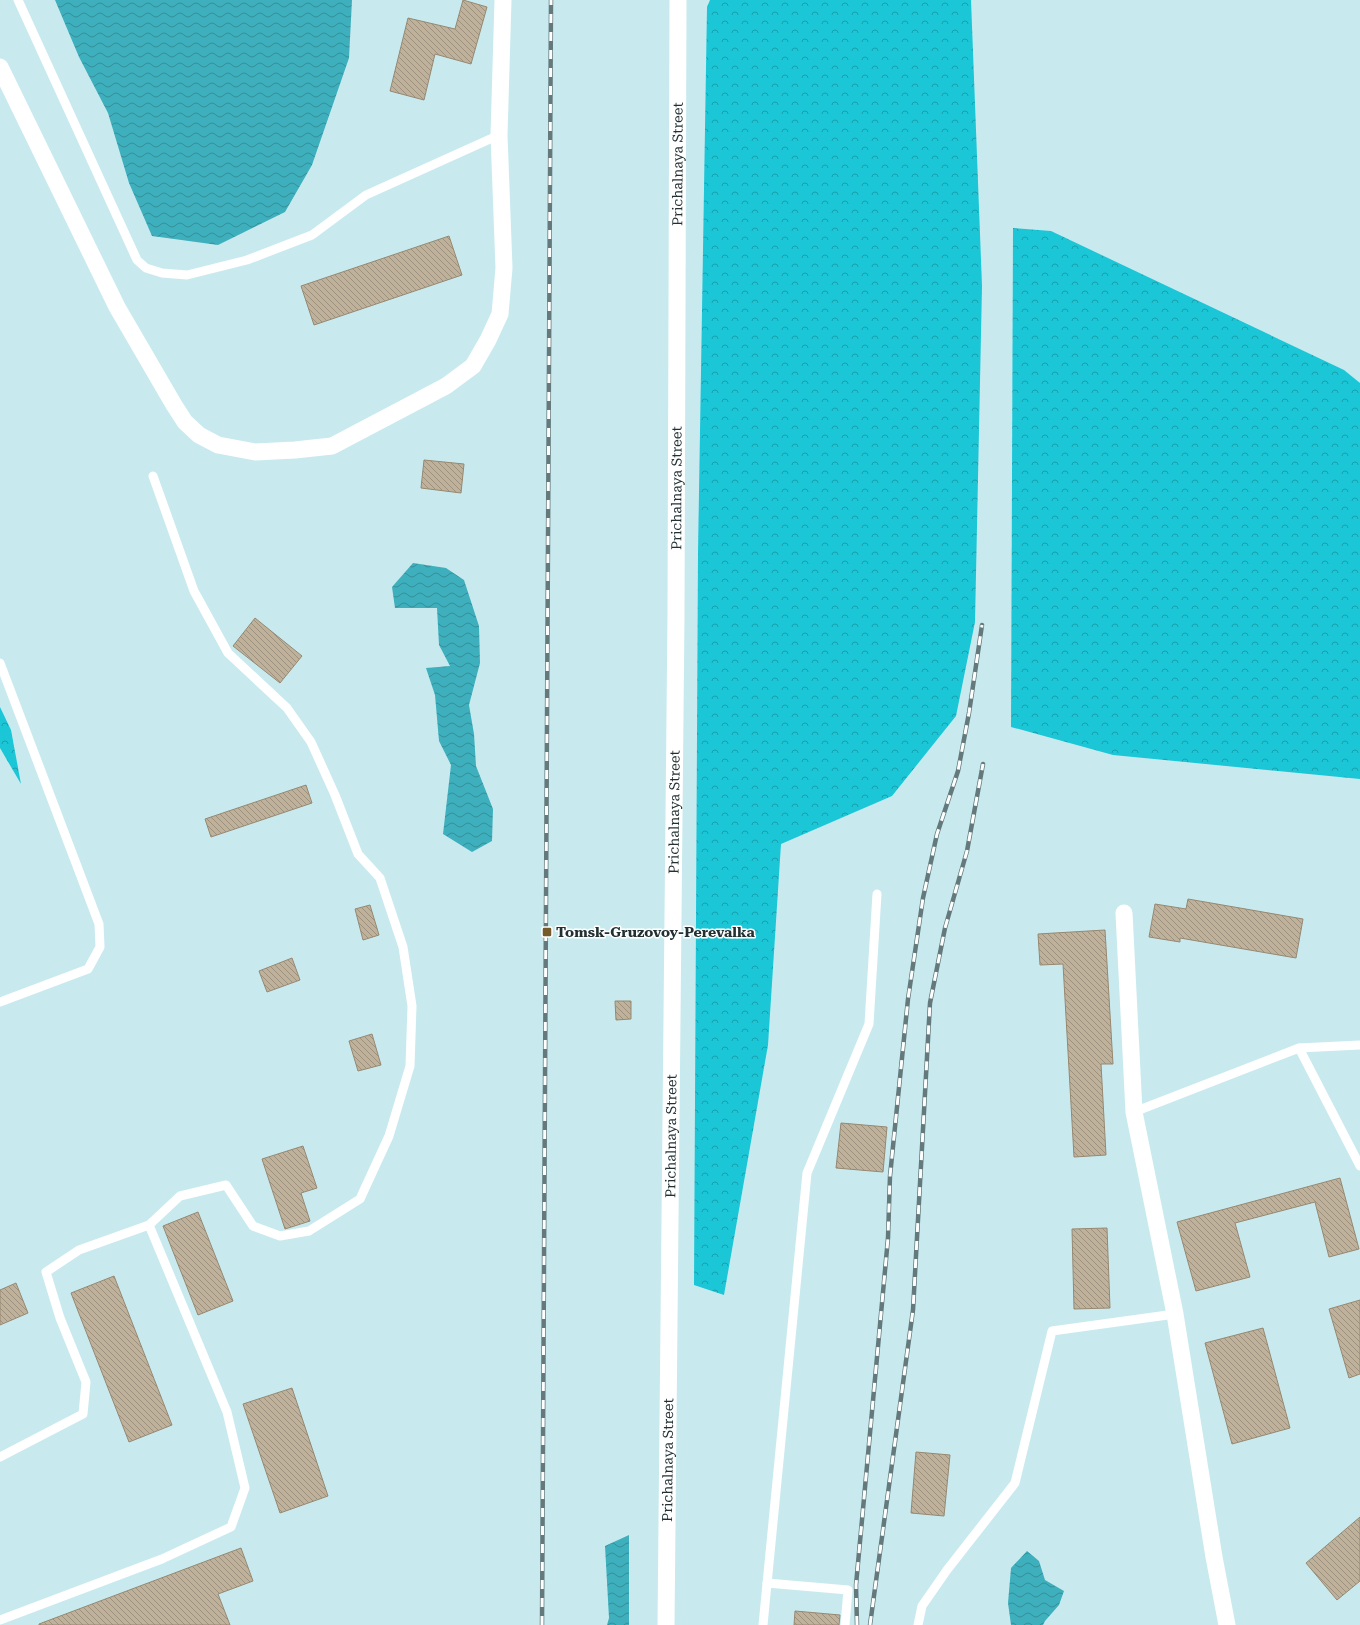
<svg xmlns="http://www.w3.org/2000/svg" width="1360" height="1625" font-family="'Roboto Serif',serif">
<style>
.forest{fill:url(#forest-crowns)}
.water{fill:url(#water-waves)}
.building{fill:url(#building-back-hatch);stroke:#968871}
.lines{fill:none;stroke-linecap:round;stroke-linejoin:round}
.service{stroke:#fff;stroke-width:9}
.minor{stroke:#fff;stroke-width:17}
.rail-casing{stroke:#63797c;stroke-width:4.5}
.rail{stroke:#fff;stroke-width:3;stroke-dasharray:9;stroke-linecap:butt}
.poi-dot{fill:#755b2c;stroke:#fff;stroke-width:1.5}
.labels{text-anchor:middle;stroke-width:3;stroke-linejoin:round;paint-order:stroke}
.street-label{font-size:14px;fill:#223032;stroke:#fff}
.poi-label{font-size:14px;font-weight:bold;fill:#223032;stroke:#fff;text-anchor:start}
</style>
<defs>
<pattern id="forest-crowns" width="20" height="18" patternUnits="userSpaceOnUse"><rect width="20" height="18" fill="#1bc6d7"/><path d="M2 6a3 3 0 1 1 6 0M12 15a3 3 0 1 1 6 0" fill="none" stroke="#18a1af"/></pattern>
<pattern id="water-waves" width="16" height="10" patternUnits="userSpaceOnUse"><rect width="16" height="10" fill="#3eafbc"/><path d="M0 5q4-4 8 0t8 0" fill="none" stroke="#348f99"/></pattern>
<pattern id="building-back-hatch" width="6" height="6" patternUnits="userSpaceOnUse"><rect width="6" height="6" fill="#c0b29a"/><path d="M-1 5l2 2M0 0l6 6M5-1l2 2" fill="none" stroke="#9c917e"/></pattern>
</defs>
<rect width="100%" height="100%" fill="#c8eaef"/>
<g class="forest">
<polygon points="710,0 971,0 982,286 975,622 956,716 892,796 781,844 768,1045 724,1295 694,1285 698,553 707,7"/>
<polygon points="1013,228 1051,231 1344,370 1360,383 1360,779 1113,755 1011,727"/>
<polygon points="0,707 11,730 21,784 0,748"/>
</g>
<g class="water">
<polygon points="55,0 352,0 349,58 312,165 285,212 218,245 152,236 129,183 108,113 79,57"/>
<polygon points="413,563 446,568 464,580 479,626 480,663 469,705 474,734 476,766 493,809 492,841 472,852 443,834 451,765 439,741 435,695 426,668 450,666 439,645 437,608 395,608 392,587"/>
<polygon points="629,1535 629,1625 607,1625 609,1618 605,1546"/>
<polygon points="1027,1551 1039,1561 1045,1580 1064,1591 1059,1605 1045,1621 1043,1625 1011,1625 1008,1603 1011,1568"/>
</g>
<g class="building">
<polygon points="463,0 487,7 471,64 435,54 424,100 390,91 408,18 455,29"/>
<polygon points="449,236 462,275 314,325 301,286"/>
<polygon points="424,460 464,464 461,493 421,488"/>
<polygon points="255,618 302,656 280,683 233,646"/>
<polygon points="306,785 312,803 211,837 205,819"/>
<polygon points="1188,899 1303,919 1296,958 1180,938 1180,942 1149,937 1155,904 1186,909"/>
<polygon points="370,905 379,935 363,940 355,909"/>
<polygon points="1105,930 1113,1064 1101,1064 1106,1155 1074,1157 1063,964 1040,965 1038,934"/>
<polygon points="292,958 300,980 267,992 259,971"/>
<polygon points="615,1001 631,1001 631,1019 616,1020"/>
<polygon points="372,1034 381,1065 358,1071 349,1041"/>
<polygon points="841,1123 887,1127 883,1172 836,1168"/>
<polygon points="303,1146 317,1188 301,1193 310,1221 285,1229 262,1159"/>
<polygon points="1340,1178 1359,1249 1329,1257 1315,1202 1235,1223 1250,1277 1196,1291 1177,1222"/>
<polygon points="198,1212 233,1301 198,1315 163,1226"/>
<polygon points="1107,1228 1110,1308 1074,1309 1072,1229"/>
<polygon points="114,1276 172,1425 129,1442 71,1293"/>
<polygon points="16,1283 28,1313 0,1325 0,1290"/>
<polygon points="1360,1300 1360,1374 1349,1378 1329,1309"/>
<polygon points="1263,1328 1290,1428 1232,1444 1205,1343"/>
<polygon points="292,1388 328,1496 280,1513 243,1404"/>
<polygon points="916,1452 950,1455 944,1516 911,1513"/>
<polygon points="1360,1517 1360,1581 1337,1600 1306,1563"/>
<polygon points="241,1548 253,1581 218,1594 230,1625 39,1625 39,1624"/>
<polygon points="795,1611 840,1615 839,1625 794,1625"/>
</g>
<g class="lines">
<g class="service">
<polyline points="18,0 137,260 146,268 162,273 187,275 247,260 312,235 366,195 499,135"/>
<polyline points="0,663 99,924 100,947 88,969 0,1002"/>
<polyline points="1299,1048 1360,1166"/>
<polyline points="1134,1112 1299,1048 1360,1045"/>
<polyline points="0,1457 83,1414 86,1382 60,1318 46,1272 79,1250 149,1225"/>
<polyline points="767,1583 848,1590 845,1625"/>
<polyline points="0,1620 162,1559 231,1527 245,1488 227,1412 149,1225 180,1196 226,1185 253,1226 280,1236 309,1231 360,1199 389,1136 410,1066 412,1006 403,947 380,878 358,854 335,795 311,742 287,708 228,653 194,591 153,476"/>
<polyline points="763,1625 807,1173 869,1024 877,894"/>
<polyline points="918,1625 922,1606 947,1570 1015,1483 1052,1331 1175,1314"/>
</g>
<g class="minor">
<polyline points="0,67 117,307 174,405 185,422 199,435 218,445 255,452 295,450 332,446 446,386 473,366 488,340 500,314 504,268 499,135 503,0"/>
<polyline points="1124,913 1134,1112 1175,1314 1214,1557 1227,1625"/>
<path id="s1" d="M666,1625L676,614L678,0"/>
</g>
<g class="rail-casing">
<g id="rail">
<polyline points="542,1625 551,0"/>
<polyline points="857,1625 856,1585 888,1238 890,1176 908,999 923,898 937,834 958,771 969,713 982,625"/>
<polyline points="870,1625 913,1310 930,1003 945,928 967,851 983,764"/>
</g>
</g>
<use href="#rail" class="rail"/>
</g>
<rect class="poi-dot" x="542" y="927" width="10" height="10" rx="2"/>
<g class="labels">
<g class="street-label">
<text dy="5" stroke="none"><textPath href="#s1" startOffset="1461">Prichalnaya Street</textPath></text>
<text dy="5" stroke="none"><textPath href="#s1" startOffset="1137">Prichalnaya Street</textPath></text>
<text dy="5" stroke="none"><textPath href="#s1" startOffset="813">Prichalnaya Street</textPath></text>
<text dy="5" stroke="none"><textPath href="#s1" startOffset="489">Prichalnaya Street</textPath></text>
<text dy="5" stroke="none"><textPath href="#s1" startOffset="165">Prichalnaya Street</textPath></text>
</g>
<g class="poi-label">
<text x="556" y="937">Tomsk-Gruzovoy-Perevalka</text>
</g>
</g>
</svg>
